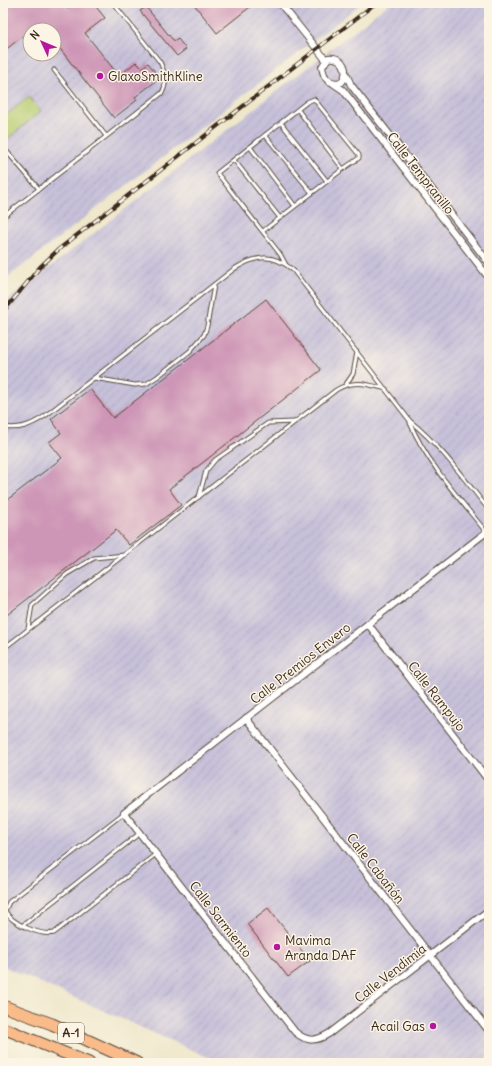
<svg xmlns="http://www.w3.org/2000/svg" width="492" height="1066" font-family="Delius,sans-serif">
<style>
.industrial{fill:url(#industrial-furrows);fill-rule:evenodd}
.garden{fill:#b6cc71;stroke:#787b48}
.building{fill:#cd95b6}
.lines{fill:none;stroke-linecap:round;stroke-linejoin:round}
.service-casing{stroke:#564638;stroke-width:5}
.minor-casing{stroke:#564638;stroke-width:8}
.motorway-casing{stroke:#564638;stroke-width:13}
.service{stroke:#fff;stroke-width:3}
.minor{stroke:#fff;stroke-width:6}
.motorway{stroke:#fabb8b;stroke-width:11}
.rail-casing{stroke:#3b2a1e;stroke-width:4}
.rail{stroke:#fcf5e5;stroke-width:2.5;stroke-dasharray:8;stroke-linecap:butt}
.poi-dot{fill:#b5179e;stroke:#fcf5e5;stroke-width:1.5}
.labels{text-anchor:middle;stroke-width:3;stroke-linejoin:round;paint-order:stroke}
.shield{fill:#fcf5e5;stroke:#75675a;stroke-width:1}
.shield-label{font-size:12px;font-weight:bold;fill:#3b2a1e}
.poi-label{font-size:13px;fill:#3b2a1e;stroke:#fcf5e5;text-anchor:start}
.street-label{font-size:13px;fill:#3b2a1e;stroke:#fcf5e5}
</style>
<defs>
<pattern id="industrial-furrows" width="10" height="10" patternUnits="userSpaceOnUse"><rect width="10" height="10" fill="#c6c0d9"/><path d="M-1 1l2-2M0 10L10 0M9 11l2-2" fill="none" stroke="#aba5ba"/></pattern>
</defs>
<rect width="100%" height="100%" fill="#fcf5e5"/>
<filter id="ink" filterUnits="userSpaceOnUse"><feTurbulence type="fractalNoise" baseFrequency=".025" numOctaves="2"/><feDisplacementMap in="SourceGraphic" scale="8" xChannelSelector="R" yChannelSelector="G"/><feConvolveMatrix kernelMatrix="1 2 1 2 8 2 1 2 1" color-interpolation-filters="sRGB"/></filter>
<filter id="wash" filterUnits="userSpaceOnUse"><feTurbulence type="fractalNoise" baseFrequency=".012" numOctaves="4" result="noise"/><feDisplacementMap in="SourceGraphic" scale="16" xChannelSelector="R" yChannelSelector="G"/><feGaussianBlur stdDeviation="0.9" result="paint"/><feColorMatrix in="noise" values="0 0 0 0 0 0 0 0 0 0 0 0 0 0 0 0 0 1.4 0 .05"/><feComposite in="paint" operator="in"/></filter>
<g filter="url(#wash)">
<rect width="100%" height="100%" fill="#efe7ca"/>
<g class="industrial">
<path d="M3,3H362L3,281ZM30,30H54V54H30Z"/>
<polygon points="390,3 489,3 489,1063 221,1063 3,966 3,304"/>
</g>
<polygon class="garden" points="29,97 41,111 6,140 3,136 3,118"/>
<g id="blocks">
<g class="building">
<polygon points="3,3 62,3 67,9 74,3 93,3 105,18 85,33 119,76 136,62 142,68 148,63 160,78 135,97 137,100 114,118 54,41 54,30 46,30 40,22 3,52"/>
<polygon points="193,3 255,3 217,33"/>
<polygon points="146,7 172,39 175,41 178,39 186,49 177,56 140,11"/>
<polygon points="266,299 321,370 169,489 181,505 129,545 116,530 3,618 3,503 62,458 49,442 61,433 51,419 90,389 113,418"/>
<polygon points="268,908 310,961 288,977 247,924"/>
</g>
</g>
</g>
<g filter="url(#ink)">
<use href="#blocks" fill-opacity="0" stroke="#564638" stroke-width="1"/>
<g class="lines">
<g class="service-casing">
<g id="service">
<polyline points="54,70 106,136"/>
<polyline points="298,110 343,169"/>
<polyline points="281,123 327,181"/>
<polyline points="265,135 312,193"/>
<polyline points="3,147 39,189"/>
<polyline points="250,147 295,206"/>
<polyline points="234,160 280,218"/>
<path d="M3,217L162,93C168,82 165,73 160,62L113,3"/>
<polyline points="263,231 343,169 359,158 359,155 314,99 307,102 217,173 280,254 285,263"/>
<polyline points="94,378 135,385 146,384 157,377 190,351 204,335 207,326 214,285"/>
<polyline points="346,384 353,374 357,352"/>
<path d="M410,423C427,463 459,498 486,532"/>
<path d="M3,427C20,430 31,425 45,416L234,269C257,255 272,253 293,270L410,421C441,446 464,479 489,510"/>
<polyline points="199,497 206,471 215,460 268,423 294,422"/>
<polyline points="28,629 32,605 67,574 94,558 125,555"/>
<path d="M3,649L336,390C353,379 367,384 386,389"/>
<path d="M124,813L9,902L5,911C12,924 41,936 54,933L156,854"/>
<polyline points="22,926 140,833"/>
</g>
</g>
<g class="minor-casing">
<g id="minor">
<polyline points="280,3 326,60"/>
<path d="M328,58C343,56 350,71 342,82C329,85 324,79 322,67Z"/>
<polyline points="347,76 351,85 489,263"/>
<polyline points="334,84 343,90 489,278"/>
<path d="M489,530L124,813L295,1032C308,1043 317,1041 330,1033L489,910"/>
<polyline points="368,624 489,781"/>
<polyline points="246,718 489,1031"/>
</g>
</g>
<g class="motorway-casing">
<g id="motorway">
<polyline points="3,1006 52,1024 137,1063"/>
<polyline points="3,1028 89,1063"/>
</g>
</g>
<use href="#service" class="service"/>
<use href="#minor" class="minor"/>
<use href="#motorway" class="motorway"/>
<g class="rail-casing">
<polyline id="rail" points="3,312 40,267 59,249 376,3"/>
</g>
<use href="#rail" class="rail"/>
</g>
</g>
<g class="poi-dot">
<circle cx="100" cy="76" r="4"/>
<circle cx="277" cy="947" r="4"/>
<circle cx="433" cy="1026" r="4"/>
</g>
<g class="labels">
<rect class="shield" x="58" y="1023" width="26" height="20" rx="3"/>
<g class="shield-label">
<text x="71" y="1037">A-1</text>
</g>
<g class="poi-label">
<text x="108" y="81">GlaxoSmithKline</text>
<text x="285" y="945">Mavima<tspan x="285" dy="15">Aranda DAF</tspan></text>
<text x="425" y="1031" text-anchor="end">Acail Gas</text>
</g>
<g class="street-label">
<text transform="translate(421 173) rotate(52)" y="5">Calle Tempranillo</text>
<text transform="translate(300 663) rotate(-38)" y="5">Calle Premios Envero</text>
<text transform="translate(437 696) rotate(52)" y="5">Calle Rampujo</text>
<text transform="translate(376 868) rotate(52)" y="5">Calle Cabañón</text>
<text transform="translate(221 919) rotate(52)" y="5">Calle Sarmiento</text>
<text transform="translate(390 973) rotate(-38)" y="5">Calle Vendimia</text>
</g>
</g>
<rect width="492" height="1066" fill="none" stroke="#fcf5e5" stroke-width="16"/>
<g transform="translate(42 42) rotate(314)"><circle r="19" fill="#fcf5e5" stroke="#afa495"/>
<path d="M0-3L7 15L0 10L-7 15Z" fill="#b5179e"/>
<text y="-6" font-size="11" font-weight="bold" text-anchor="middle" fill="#3b2a1e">N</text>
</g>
</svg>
